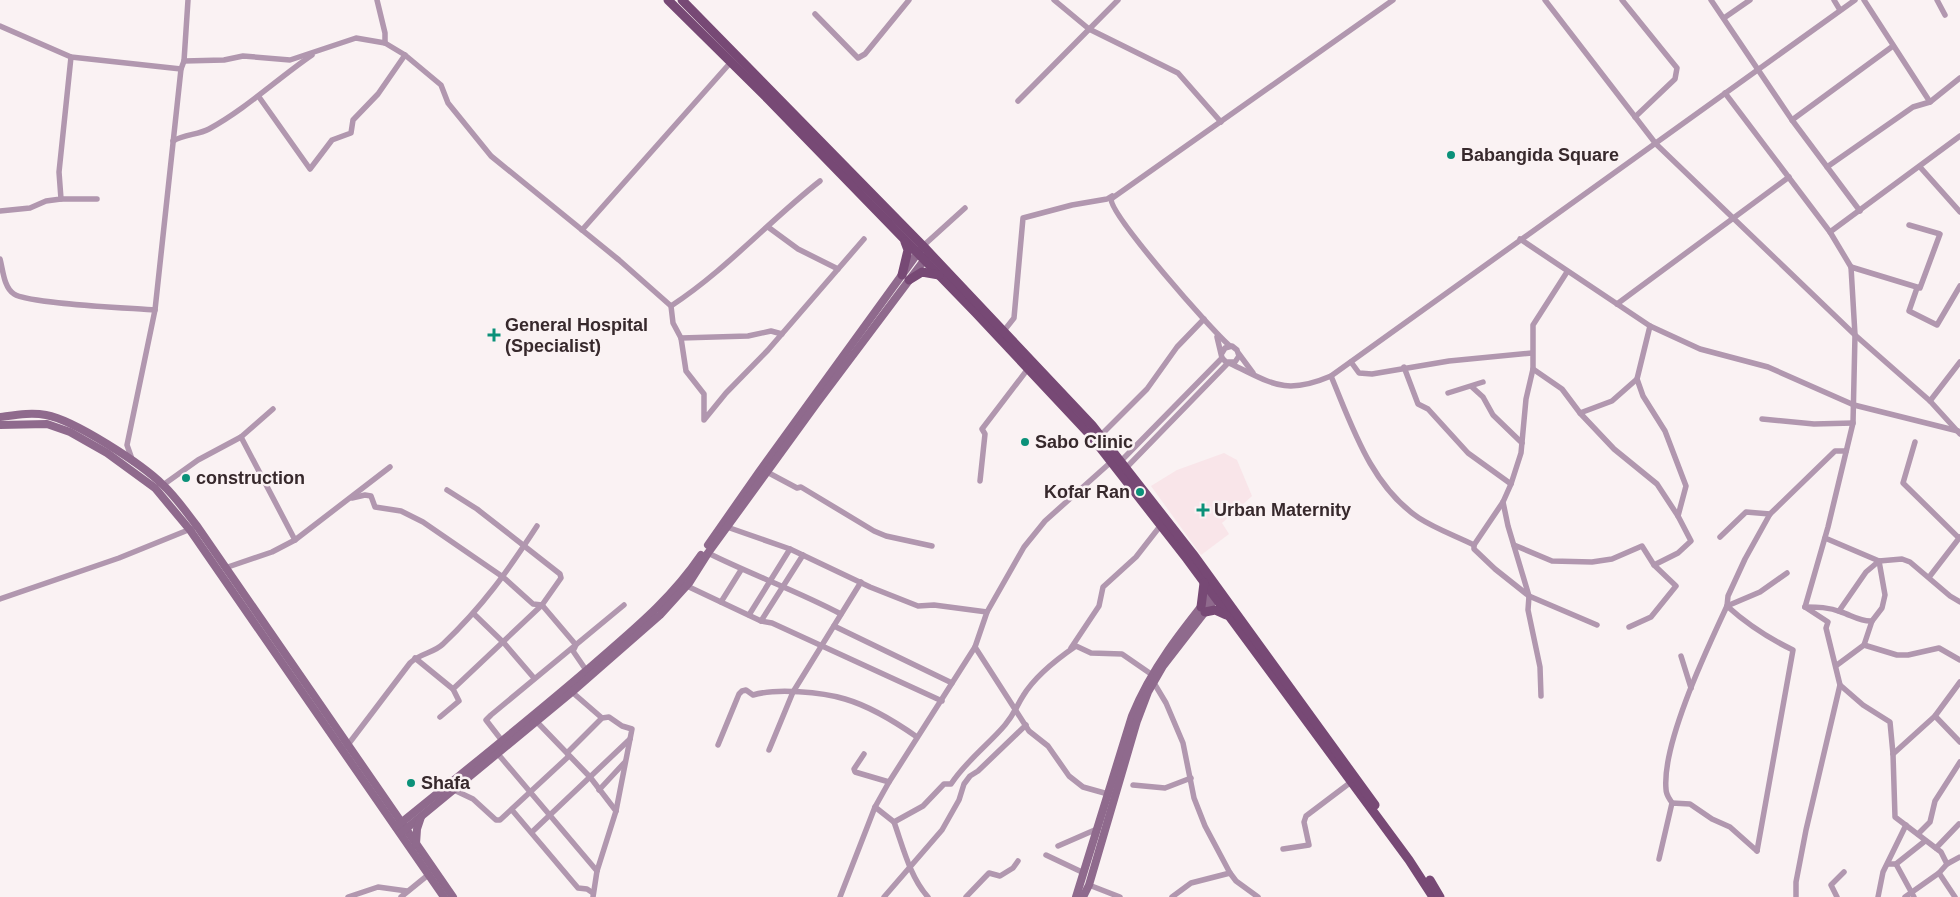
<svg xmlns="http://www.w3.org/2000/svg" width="1960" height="897" font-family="Arial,sans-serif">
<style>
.built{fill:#f9e5e9}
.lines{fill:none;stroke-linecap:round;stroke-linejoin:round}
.street{stroke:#b197af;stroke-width:5.5}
.secondary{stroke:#8f6a8d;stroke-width:8}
.primary{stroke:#774975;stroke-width:9}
.poi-dot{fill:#0b9179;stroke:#faf2f3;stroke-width:2}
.labels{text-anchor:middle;stroke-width:5;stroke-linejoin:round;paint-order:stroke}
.poi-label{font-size:18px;font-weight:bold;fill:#37292c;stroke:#faf2f3;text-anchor:start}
</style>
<rect width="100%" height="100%" fill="#faf2f3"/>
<polygon class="built" points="1224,453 1237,460 1252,496 1222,523 1229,534 1201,555 1151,486 1177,470"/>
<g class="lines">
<g class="street">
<polyline points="377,0 385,33 385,43"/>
<polyline points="1054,0 1089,29 1178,73 1221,122"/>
<polyline points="1545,0 1656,144 1855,335 1930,401 1960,434"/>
<polyline points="1622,0 1677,68 1675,79 1635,117"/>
<polyline points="1711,0 1792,120 1860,211"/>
<polyline points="1834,0 1840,10"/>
<polyline points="1864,0 1930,102"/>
<polyline points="1937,0 1945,15"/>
<polyline points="815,14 858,58 865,54 909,0"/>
<polyline points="1724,18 1750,0"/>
<polyline points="0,26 71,57 181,69"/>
<polyline points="184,61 224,60 243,56 290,60 356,38 385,43 405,55 441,85 448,103 491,156 619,260 671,306 673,323 681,338 686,371 704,394 704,420 726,393 768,350 864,239"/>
<polyline points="1725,93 1830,232 1851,267 1855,335 1853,423 1828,527 1805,607"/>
<polyline points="259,97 310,169 332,140 351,133 353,120 378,94 405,55"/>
<polyline points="1018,101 1118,0"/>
<polyline points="1792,120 1893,46"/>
<path d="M173,141C185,134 198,135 209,129C247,108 277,79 312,55"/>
<polyline points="1827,167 1913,107 1930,102 1960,78"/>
<polyline points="1920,167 1960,212"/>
<polyline points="61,199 97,199"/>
<polyline points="0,211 30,208 46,201 61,199 59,172 71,57"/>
<polyline points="768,227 798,249 838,269"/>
<polyline points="582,230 731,62"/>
<polyline points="1830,232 1960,136"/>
<polyline points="1520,239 1650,326 1700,349 1768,367 1854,405 1958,431"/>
<polyline points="923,246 965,208"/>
<path d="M0,259C3,270 4,288 14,294C29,304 131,308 155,310"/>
<polyline points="1851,267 1920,288 1940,234 1909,225"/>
<polyline points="1917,288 1909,311 1937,325 1960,286"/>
<polyline points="1617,304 1789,177"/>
<path d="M671,306C726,270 769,221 820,181"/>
<polyline points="1650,326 1637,379 1643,396 1665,431 1686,486 1678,516"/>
<polyline points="1003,332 1014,318 1023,218 1072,205 1107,199 1112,196"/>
<polyline points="1217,337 1222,358 1226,362 1235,362 1239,356 1237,350 1232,346 1225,348 1222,353"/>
<polyline points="681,338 748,336 771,331 782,334"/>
<path d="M1230,346C1212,331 1111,216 1111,199L1393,0"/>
<polyline points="1239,354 1253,373"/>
<polyline points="1351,362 1359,373 1372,374 1449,361 1532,353"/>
<path d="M1229,363C1272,383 1284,396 1331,376L1855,0"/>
<polyline points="1404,367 1418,404 1428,409 1468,453 1511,484"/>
<polyline points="1533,369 1562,389 1580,413 1614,449 1657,484 1678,516 1691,541 1678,553 1654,565"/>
<path d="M1331,376C1352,426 1371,486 1419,518C1436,529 1456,536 1474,545V549L1495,569L1529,596L1597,625"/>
<polyline points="1472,387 1483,397 1493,415 1522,443"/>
<polyline points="1448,393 1483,382"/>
<polyline points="1930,401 1960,362"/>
<polyline points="1580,413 1612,401 1637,379"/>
<polyline points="1762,419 1814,424 1853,423"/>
<polyline points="1100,436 1147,389 1177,347 1204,319"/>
<polyline points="241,437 295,540"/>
<polyline points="1915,442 1903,483 1959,538"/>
<polyline points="1121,461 1222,358"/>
<polyline points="133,462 127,445 155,310 181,69 184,61 188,0"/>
<polyline points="1126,468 1228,363"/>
<polyline points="767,472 797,488 801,487 874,531 886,536 932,546"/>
<polyline points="980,481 985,434 982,429 1027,370"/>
<polyline points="163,485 198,460 241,437 273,409"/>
<polyline points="352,498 365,495 371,496 375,507 401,511 423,522 503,577 533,604 542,605 576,645"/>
<polyline points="1503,502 1508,526 1529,596 1528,610 1540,667 1541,696"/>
<polyline points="727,527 790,549 870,587 918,606 934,605 987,612"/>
<polyline points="1720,537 1746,512 1770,514"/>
<polyline points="1825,538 1879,561 1902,559 1910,562 1950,596 1960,602"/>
<polyline points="1474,545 1503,502 1511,484 1521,453 1526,399 1533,369 1533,325 1567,272"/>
<polyline points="1514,545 1552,561 1592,562 1612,559 1642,546 1654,565 1676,586 1651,617 1629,627"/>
<path d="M708,553C752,575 798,591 841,614"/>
<polyline points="225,568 272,552 295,540 390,467"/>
<polyline points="1930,576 1960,537"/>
<polyline points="687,586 761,621 772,623 942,701"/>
<polyline points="0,599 119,558 193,528"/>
<polyline points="721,602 741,570"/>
<path d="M1727,606C1748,625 1768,638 1793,650L1757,851"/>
<polyline points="1727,606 1760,592 1787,573"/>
<path d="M1805,607C1817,607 1829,607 1841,612C1851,615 1861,622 1872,621"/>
<polyline points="1839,611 1866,572 1879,561"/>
<polyline points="474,614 504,643 534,678"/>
<polyline points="749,615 790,549"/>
<polyline points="761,621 803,555"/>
<polyline points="834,626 952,683"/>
<polyline points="1864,645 1897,655 1908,655 1939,648 1960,660"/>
<polyline points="575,647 573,651 586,670"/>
<polyline points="975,647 1029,731 1048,746 1069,776 1083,787 1108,794"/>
<polyline points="1071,648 1099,606 1103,587 1136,557 1161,525"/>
<polyline points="1681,656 1691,688"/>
<polyline points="415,658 453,689"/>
<polyline points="1837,665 1864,645 1872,621 1882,608 1885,595 1879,561"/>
<polyline points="1154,683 1166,703 1183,743 1194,798 1205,826 1230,873 1236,881 1258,897"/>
<polyline points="1840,685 1863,705 1890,722 1893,754 1895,817 1941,852 1947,864"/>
<polyline points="572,692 602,718"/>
<polyline points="1935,716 1960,742"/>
<polyline points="440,717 459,701 453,689 542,605 561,578 560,574 477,509 447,490"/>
<polyline points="537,722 590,777 616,811"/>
<polyline points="503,742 486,720 491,715 624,605"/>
<path d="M718,745L739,694L742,691L746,690L753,695C776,688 822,692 845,699C869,706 897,723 917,737"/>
<path d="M347,746L410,663C420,653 434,653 443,644C483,606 507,572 537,526"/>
<polyline points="769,750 793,692 861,582"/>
<polyline points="498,754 597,871"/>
<polyline points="864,754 854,769 855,772 889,782"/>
<polyline points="1893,754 1935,716 1960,682"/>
<polyline points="1133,785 1165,788 1191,778"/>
<polyline points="454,790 473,799 496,820 500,820 568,757 568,752 602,718 609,717 622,726 632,729 616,811 597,871 593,897"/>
<polyline points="599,790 625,762"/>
<path d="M1672,803C1669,798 1666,795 1666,789C1662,743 1707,649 1727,606L1728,596L1745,559L1770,514L1835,451H1846"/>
<path d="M875,807L894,822L923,806L944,784H951C966,761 988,745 1005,725C1015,713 1016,707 1023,696C1035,676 1057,659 1076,646L1091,653L1122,654L1151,674"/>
<polyline points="512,810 578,888 587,889 593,893"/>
<path d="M894,822C903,847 910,877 928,897"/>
<polyline points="532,832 630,739"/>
<polyline points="1918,834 1930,822 1935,801 1960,762"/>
<polyline points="1058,846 1097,829"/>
<polyline points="1936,848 1959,824"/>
<polyline points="1283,849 1309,845 1304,822 1306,816 1351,782"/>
<polyline points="1046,855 1084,873"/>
<polyline points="1659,859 1672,803 1690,804 1712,819 1730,827 1757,851"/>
<polyline points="1888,864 1896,864 1925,841"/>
<polyline points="1896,864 1914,897"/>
<polyline points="1939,873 1955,897"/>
<polyline points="1089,885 1120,897"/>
<polyline points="348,897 378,887 407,891"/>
<polyline points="401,897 428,875"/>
<polyline points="840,897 875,807 889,782 975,647 987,612 1024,547 1045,521 1111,462"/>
<polyline points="884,897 942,830 959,800 964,784 970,776 978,771 1026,725"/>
<polyline points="966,897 989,873 1000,876 1013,868 1018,861"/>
<polyline points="1172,897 1191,883 1230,873"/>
<polyline points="1796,897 1796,882 1806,830 1840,685 1826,628 1828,622 1805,607"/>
<polyline points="1837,897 1831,885 1844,872"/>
<polyline points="1878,897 1883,872 1906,825"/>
<polyline points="1905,897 1939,873 1947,864 1960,857"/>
</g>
<g class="secondary">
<path d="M0,417C15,415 31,412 46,415C74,420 142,464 163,485C176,497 186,512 197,526L453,897"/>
<polyline points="0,425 47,424 70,432 107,453 155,488 190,530 444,897"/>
<polyline points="708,545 759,472 920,250"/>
<path d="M396,827C460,775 524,724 587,670C629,633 669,602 701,555"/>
<polyline points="401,833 572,692 660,615 689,583 708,553 817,403 928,255"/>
<polyline points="416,844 417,829 421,817"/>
<path d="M1076,897L1132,716C1152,667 1183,629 1216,588"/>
<polyline points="1083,897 1089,885 1137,721 1148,692 1163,666 1218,595"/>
</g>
<g class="primary">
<polyline points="668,0 768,99 975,312 1091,436 1187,559 1409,860 1433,897"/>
<polyline points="682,0 924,247 1092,425 1193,554 1375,805"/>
<polyline points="902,275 908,250 905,242"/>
<polyline points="909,280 922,272 939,275"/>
<polyline points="1201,607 1204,583"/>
<polyline points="1205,612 1215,610 1226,615"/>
<polyline points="1430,880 1440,897"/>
</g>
</g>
<g class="poi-dot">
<circle cx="1451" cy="155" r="5"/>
<path d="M491.5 327.5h5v5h5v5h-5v5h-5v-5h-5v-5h5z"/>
<circle cx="1025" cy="442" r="5"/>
<circle cx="186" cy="478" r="5"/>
<circle cx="1140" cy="492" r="5"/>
<path d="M1200.5 502.5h5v5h5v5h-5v5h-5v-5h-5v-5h5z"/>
<circle cx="411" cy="783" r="5"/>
</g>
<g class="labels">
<g class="poi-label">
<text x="1461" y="161">Babangida Square</text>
<text x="505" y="331">General Hospital<tspan x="505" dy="21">(Specialist)</tspan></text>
<text x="1035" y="448">Sabo Clinic</text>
<text x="196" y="484">construction</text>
<text x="1130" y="498" text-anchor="end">Kofar Ran</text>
<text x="1214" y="516">Urban Maternity</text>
<text x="421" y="789">Shafa</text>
</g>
</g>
</svg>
